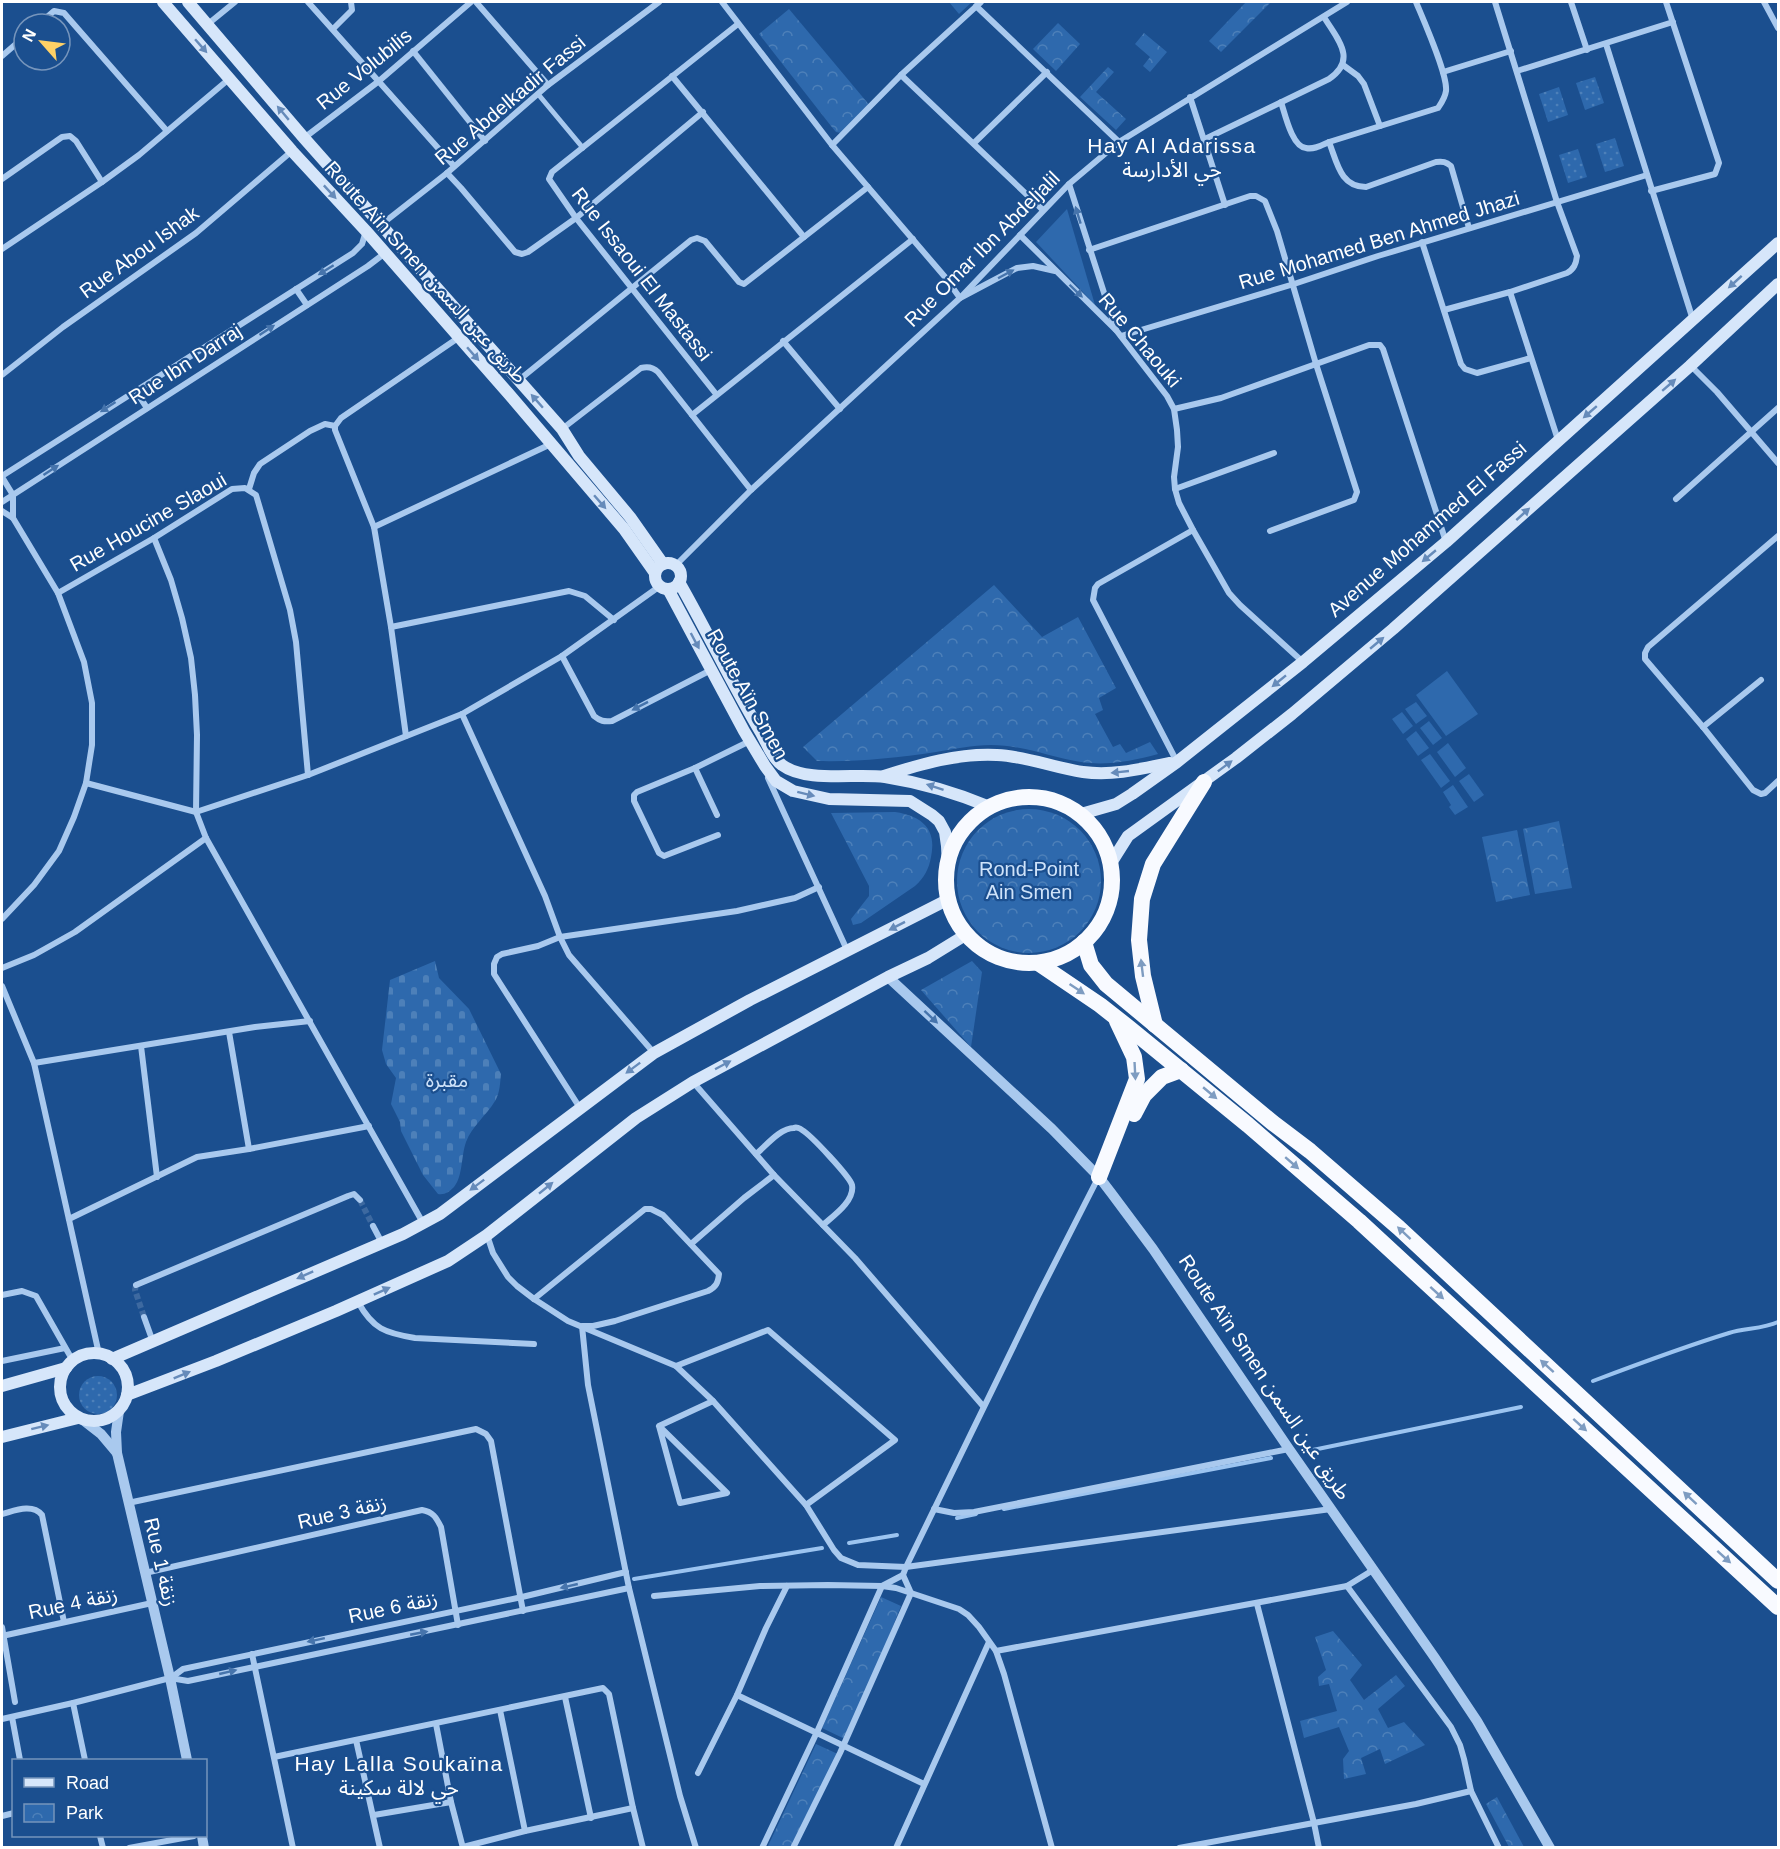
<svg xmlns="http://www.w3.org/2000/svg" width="1780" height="1849" font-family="Arial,'Noto Sans Arabic',sans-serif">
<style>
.grass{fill:#2e69ad}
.cemetery{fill:url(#cemetery-stones)}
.park{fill:url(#park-crowns)}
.garden{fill:url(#garden-dots)}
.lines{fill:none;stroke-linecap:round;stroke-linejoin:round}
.stream{stroke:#9cc4f0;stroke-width:4}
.minor-tunnel{stroke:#3d69a0;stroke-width:6;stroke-dasharray:6 3;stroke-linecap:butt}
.pedestrian{stroke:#a9c9ee;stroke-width:5}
.minor{stroke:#a9c9ee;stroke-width:6}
.tertiary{stroke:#a9c9ee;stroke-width:10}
.secondary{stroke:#d6e6fa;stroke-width:12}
.trunk{stroke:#f8faff;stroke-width:16}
.oneway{fill:#668bba}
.oneway2{fill:#4674ac}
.oneway3{fill:#7e9cc1}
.labels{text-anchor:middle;stroke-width:4.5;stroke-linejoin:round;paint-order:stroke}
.street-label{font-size:20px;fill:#fff;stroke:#1b4f8f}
.park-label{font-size:20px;fill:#cfe3fa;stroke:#1b4f8f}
.neighbourhood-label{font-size:21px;letter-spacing:1.5px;fill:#fff;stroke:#1b4f8f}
</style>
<defs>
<pattern id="cemetery-stones" width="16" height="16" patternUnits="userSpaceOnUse" patternTransform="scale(1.5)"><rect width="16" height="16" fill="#2e69ad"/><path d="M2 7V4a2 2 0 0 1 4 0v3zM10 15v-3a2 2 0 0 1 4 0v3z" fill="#4d80b9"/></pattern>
<pattern id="park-crowns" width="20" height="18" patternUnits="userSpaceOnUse" patternTransform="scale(1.5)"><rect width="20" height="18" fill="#2e69ad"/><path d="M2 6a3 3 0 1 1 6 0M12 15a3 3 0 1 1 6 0" fill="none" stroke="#4d80b9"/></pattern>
<pattern id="garden-dots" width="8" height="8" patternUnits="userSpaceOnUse" patternTransform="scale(1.5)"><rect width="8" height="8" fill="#2e69ad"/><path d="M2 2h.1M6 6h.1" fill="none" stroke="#4d80b9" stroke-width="1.8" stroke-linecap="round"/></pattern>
</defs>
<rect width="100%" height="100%" fill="#1b4f8f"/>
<g class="grass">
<polygon points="949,2 972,2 959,14"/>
<polygon points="1067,209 1095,305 1036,242"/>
<polygon points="1447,671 1478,714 1446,736 1416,695"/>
<polygon points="1416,702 1427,716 1416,724 1405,709"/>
<polygon points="1402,712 1413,726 1403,734 1392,719"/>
<polygon points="1429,721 1442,738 1433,745 1420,728"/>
<polygon points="1416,731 1429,748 1418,756 1406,739"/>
<polygon points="1448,743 1466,768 1455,777 1437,752"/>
<polygon points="1430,754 1450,781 1441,788 1421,760"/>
<polygon points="1469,774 1484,795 1474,802 1459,781"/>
<polygon points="1453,785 1468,807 1455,815 1449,807 1451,805 1443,792"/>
</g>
<path class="cemetery" d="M435,961L439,978L469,1009L501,1074C500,1083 500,1093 495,1101C486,1116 472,1126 466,1142C461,1156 463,1176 454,1187C449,1192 445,1195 438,1194L423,1175L401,1131L400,1122L391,1104L396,1078L386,1064L382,1050L390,980Z"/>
<g class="park">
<polygon points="1246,2 1271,2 1221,52 1209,41"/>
<polygon points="789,9 871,107 841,133 836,132 831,126 759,34"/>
<polygon points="1058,23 1080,44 1056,71 1033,49"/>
<polygon points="1144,33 1167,52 1150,72 1143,66 1150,57 1135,44"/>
<polygon points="1108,67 1114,72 1096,92 1126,119 1116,130 1080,97"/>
<path d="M994,585L1042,637L1078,617L1116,688L1099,698L1103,710L1095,714L1113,747L1120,744L1126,753L1150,742L1158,754C1132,761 1107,766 1081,762C1050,757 1022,745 991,745C972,745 954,749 936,752C896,758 857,762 817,761L803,747Z"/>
<circle cx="1029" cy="881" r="72"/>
<path d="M895,812C922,816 937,829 931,857C929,869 924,878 915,886L861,923L853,925L851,919L869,896V886L831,813Z"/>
<polygon points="1559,821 1572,888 1535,894 1523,829"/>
<polygon points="1517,830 1530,895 1496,902 1482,837"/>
<polygon points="972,961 982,972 971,1047 921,990"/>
<polygon points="881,1597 901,1606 847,1740 822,1728"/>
<polygon points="1333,1631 1362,1665 1350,1680 1364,1700 1396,1675 1405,1686 1378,1709 1388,1728 1404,1722 1425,1745 1385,1764 1380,1749 1361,1758 1366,1774 1344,1779 1343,1759 1349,1751 1339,1727 1304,1738 1300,1721 1337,1711 1329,1684 1319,1686 1318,1677 1326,1670 1315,1637"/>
<polygon points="816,1744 840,1755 791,1847 767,1848"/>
<polygon points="1497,1797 1524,1847 1509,1847 1486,1804"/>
</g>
<g class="garden">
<polygon points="1595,77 1604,103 1585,110 1576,83"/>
<polygon points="1559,87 1568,115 1548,122 1539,94"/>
<polygon points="1615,138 1624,166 1605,172 1596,144"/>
<polygon points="1578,149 1587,177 1568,183 1559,155"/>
<circle cx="98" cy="1395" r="19"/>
</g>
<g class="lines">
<g class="stream">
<path d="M1593,1381C1638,1364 1683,1347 1729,1333C1745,1328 1763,1329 1778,1322"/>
<polyline points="1308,1451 1521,1407"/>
<polyline points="1004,1509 1271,1458"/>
<polyline points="957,1518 976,1514"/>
<polyline points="849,1543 897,1535"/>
<polyline points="634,1579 822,1548"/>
</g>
<g class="minor-tunnel">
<polyline points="360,1200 373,1226"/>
<polyline points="136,1285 135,1290 144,1317"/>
</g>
<polyline class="pedestrian" points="538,94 583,148"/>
<g class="minor">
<polyline points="308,2 454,166"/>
<polyline points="476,2 548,85"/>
<polyline points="722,2 832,145 945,277 960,298 1017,268 1033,266 1055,271"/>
<polyline points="1571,2 1587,50"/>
<polyline points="1764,2 1778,28"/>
<polyline points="976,6 1119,142"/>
<polyline points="39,24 54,11 64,13 167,131"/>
<polyline points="208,24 235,2"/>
<polyline points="333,29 352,10 351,2"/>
<polyline points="1606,44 1693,320"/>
<polyline points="413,51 485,141"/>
<polyline points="2,56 24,37"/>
<polyline points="1343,65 1358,76 1364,84 1380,126"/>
<polyline points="1517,71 1673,22"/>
<polyline points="1443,72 1511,51"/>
<polyline points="901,75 1043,210"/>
<polyline points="672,76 804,237"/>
<polyline points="1190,97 1225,205"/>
<path d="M1281,102C1285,114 1292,147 1306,148C1314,150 1322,145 1329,142L1438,108C1442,102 1445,98 1446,91C1448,75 1423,19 1416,2"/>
<polyline points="304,138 379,81 471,2"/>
<path d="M1205,139L1329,79C1358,59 1337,39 1324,17"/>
<path d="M1329,142C1337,162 1340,187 1366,187L1436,162C1443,161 1446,162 1451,166L1469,228"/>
<polyline points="974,143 1047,72"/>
<polyline points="832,145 901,75 981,2"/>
<polyline points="447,173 461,188 515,252 522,254 528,252 576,218 703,112"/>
<polyline points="2,179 62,137 70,136 76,141 102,182"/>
<polyline points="1069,184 1116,330"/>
<polyline points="1651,191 1715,174 1719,163 1666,2"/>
<polyline points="382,224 447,173 548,85 659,2"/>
<polyline points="1020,235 1116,330 1167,396 1174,409 1177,430 1178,447 1174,477 1175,489 1179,503 1193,530 1229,593 1240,605 1303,662"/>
<polyline points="1422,242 1461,364 1465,369 1477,373 1531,358"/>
<polyline points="2,249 102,182 139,155 229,79"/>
<polyline points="1089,250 1250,196 1256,196 1265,201 1277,231 1316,364 1357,492 1354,500 1270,531"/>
<polyline points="296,289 307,305"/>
<polyline points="1510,292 1558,440"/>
<path d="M1444,310L1510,292L1567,273C1574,269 1576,264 1577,256L1557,202L1495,2"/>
<polyline points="1121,336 1294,284 1378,256 1647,175"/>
<polyline points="783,341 840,409"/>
<polyline points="1691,366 1717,392 1778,463"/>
<polyline points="2,375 63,327 196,233 292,151"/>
<polyline points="519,380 691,240 697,238 705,241 739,282 744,284 868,187"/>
<polyline points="135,390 147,408"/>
<polyline points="716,394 576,218 549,179 552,172 738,24"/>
<polyline points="1174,409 1221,398 1369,345 1380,345 1383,349 1446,542"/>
<path d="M562,429L641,368C648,366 653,367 658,372L692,415"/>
<polyline points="2,476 353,253 362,244 366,231"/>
<polyline points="2,477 13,495 13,518"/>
<polyline points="249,489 254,473 260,464 310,431 325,424 335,426"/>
<polyline points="1175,489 1274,453"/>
<polyline points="751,490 692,415 913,239"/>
<polyline points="1676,499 1778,408"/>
<polyline points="2,502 368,266 385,253"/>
<polyline points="2,511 13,518 58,593 84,662 92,703 92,745 86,783 74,817 59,851 34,885 2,919"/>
<polyline points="374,527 551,444"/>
<polyline points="1778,536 1648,647 1645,653 1645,659 1703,727 1753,790 1761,794 1765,793 1778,781"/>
<polyline points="154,538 171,580 182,618 191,658 195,695 197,735 196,812 206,838 423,1223"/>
<polyline points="676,565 751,490 960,298 1069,184 1119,142 1347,2"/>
<polyline points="58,593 154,538 232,489 245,488 256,495 290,610 296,642 308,775"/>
<polyline points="391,627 569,591 585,596 614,620"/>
<path d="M562,656L594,716C600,721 604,722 612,721L711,670"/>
<polyline points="462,714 545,896 560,937 569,955 654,1053"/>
<polyline points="1703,727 1761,680"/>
<polyline points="406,736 391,627 374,527 335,430 335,426 341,418 458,338"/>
<polyline points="1177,762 1093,600 1095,588 1098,584 1193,530"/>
<polyline points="695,768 637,792 634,795 634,801 659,853 664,856 718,835"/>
<polyline points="768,778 847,950"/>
<polyline points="86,783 196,812 308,775 462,714 562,656 660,586"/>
<polyline points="717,815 695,768 750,741"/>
<polyline points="2,968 34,955 75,932 206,838"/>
<polyline points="2,986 34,1063 99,1354"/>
<polyline points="229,1032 249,1149"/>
<polyline points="141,1046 157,1177"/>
<polyline points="34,1063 255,1027 310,1021"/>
<polyline points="693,1082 774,1175 855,1258 983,1406"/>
<polyline points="580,1108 494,974 494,964 497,957 502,954 538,946 560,937 737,911 795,898 819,887"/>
<path d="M756,1154C766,1146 780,1128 794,1128C796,1127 800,1128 802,1130C811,1135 850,1177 852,1185C855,1201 833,1216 823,1225"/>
<polyline points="69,1219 197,1157 249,1149 369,1126"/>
<polyline points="373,1226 382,1243"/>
<polyline points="487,1235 493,1253 508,1277 517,1286 534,1299 568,1321 676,1366 713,1401 806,1505 834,1550 841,1558 858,1565 906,1567 1331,1509"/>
<polyline points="691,1244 744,1198 774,1175"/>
<polyline points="136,1285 348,1196 354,1194 360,1200"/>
<polyline points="2,1295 22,1291 36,1296 73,1361"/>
<path d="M534,1299L645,1209H651L663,1215L719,1274C718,1283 716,1287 708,1291L615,1321L593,1326H582L588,1385L629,1588L680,1796L696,1848"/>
<path d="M358,1302C373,1329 385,1333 415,1338L534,1344"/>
<polyline points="144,1317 153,1342"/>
<polyline points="2,1361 65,1348"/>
<polyline points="676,1366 768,1330 895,1440 806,1505"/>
<polyline points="659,1426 727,1493 680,1503 659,1426 713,1401"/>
<polyline points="128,1503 476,1429 486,1434 491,1441 523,1611"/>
<polyline points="934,1509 954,1513 974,1512 1289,1449"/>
<path d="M2,1514C14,1511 32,1503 42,1515L64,1622"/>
<path d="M145,1573L422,1510C433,1512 436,1517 441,1527L458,1625"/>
<polyline points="1347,1586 1451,1727 1460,1745 1464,1759 1471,1791 1499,1848"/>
<polyline points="654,1596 760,1586 828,1585 882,1586 896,1588 959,1609 968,1615 979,1627 996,1651 1004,1674 1052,1848"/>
<polyline points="1257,1604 1314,1823 1319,1848"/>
<polyline points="2,1627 15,1702"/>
<polyline points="2,1636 152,1603"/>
<polyline points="996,1651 1347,1586 1373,1570"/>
<polyline points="252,1654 293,1848"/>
<polyline points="171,1678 183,1669 522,1597 626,1572"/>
<polyline points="737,1695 924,1784"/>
<polyline points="565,1697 591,1818"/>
<polyline points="73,1703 85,1760"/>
<polyline points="500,1710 525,1831"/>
<polyline points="12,1717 20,1760"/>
<polyline points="2,1719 73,1703 170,1678 188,1681 629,1588"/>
<polyline points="436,1724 451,1802 463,1848"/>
<polyline points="356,1740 380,1848"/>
<polyline points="274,1757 603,1688 609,1694 633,1808 643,1848"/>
<polyline points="698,1773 737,1695 766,1628 787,1586"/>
<polyline points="374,1815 451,1802"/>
<polyline points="2,1816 14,1813"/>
<polyline points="100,1836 103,1848"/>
<polyline points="463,1847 525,1831 633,1808"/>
<polyline points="129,1848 194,1836"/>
<polyline points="762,1848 817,1732 882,1586 903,1575"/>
<polyline points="793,1848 840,1753 911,1593 903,1575 906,1567 1038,1296 1098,1178"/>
<polyline points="896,1848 989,1642"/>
<polyline points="1179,1848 1416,1804 1471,1791"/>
</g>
<g class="tertiary">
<polyline points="888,977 1052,1129 1099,1177 1112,1194 1153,1249 1289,1449 1435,1658 1477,1721 1550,1848"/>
<polyline points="119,1411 116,1432 117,1453 170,1678 187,1760"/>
<polyline points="83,1420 101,1434 117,1453"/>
<polyline points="202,1836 204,1848"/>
</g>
<g class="secondary">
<polyline points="163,2 292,151 366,231 508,393 624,529 655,573"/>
<polyline points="188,2 304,138 562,429 579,456 630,517 663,564"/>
<circle cx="668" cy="576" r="13"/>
<path d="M679,582C707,631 731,682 760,731C766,741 772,758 782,765C806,783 856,773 885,777C923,783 954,792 990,807"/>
<polyline points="668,589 744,731 765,766 776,781 793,791 829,799 910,801 932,815 939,821 945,832 947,846 948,867"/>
<path d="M884,776C921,764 958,753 997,755C1026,756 1054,768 1083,772C1113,776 1141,769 1170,763"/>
<polyline points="1081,814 1116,804 1132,794 1177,762 1303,662 1446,542 1778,243"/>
<polyline points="1111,863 1128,836 1236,758 1292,714 1393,629 1690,366 1778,284"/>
<circle cx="94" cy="1387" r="34"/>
<polyline points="112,1359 403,1234 440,1214 654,1053 750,1000 949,899"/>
<polyline points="2,1386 66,1368"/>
<polyline points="127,1395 216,1361 336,1311 448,1261 487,1235 636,1118 693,1082 888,977 928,958 967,934"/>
<polyline points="2,1437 78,1418"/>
</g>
<g class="trunk">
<circle cx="1029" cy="880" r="83"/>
<polyline points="1084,942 1091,965 1106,984 1273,1123 1310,1151 1399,1228 1778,1581"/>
<polyline points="1038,963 1100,1005 1128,1027 1248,1125 1359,1221 1778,1607"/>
<polyline points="1155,1025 1143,976 1139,940 1142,899 1153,864 1204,782"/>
<polyline points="1134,1114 1144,1095 1162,1077 1181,1070"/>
<polyline points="1099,1177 1137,1079 1134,1057 1117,1021"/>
</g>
</g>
<defs><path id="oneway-solid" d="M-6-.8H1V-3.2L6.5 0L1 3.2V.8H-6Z" transform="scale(1.5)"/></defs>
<g class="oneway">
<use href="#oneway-solid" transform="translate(201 46) rotate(49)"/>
<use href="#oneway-solid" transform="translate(283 113) rotate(-130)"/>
<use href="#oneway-solid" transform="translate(330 192) rotate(47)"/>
<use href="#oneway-solid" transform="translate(1735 282) rotate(138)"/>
<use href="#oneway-solid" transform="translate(473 354) rotate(49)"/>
<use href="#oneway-solid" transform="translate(1669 385) rotate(-41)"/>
<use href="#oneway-solid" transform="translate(537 401) rotate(-131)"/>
<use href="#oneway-solid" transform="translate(1590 412) rotate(139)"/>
<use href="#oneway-solid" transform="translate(600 502) rotate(49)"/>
<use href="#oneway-solid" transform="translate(1523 514) rotate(-42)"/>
<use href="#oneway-solid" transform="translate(1429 556) rotate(140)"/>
<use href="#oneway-solid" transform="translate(695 641) rotate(62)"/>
<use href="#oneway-solid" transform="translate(1377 643) rotate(-40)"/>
<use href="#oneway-solid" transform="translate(1279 681) rotate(141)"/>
<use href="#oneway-solid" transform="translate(1225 766) rotate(-37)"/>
<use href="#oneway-solid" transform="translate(1120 772) rotate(174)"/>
<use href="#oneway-solid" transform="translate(935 787) rotate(-162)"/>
<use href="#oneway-solid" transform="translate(806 794) rotate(14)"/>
<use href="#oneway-solid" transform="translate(897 926) rotate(153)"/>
<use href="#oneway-solid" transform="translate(723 1065) rotate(-28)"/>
<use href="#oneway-solid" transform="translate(633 1068) rotate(143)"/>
<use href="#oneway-solid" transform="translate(477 1185) rotate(143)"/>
<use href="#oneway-solid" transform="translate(546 1188) rotate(-39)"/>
<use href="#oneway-solid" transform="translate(305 1275) rotate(156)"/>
<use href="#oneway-solid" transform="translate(382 1291) rotate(-24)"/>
<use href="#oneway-solid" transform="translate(182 1375) rotate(-22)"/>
<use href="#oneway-solid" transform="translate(40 1427) rotate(-14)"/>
</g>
<g class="oneway2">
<use href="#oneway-solid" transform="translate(1078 215) rotate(-107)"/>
<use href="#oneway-solid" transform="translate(326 270) rotate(148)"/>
<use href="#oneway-solid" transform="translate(1006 274) rotate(-28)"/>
<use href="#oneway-solid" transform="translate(1076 291) rotate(44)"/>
<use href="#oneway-solid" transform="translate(267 330) rotate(-33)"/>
<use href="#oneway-solid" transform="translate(108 407) rotate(147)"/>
<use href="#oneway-solid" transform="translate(51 470) rotate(-33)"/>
<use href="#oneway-solid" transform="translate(640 706) rotate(153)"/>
<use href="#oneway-solid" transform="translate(931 1017) rotate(43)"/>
<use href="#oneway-solid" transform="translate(569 1586) rotate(167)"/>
<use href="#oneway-solid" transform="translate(419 1633) rotate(-11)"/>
<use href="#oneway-solid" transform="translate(316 1640) rotate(168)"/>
<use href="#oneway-solid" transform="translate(228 1672) rotate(-13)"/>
</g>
<g class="oneway3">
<use href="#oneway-solid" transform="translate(1142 968) rotate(-97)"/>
<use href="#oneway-solid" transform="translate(1077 989) rotate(34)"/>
<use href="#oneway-solid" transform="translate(1135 1071) rotate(87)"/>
<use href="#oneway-solid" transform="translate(1210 1093) rotate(40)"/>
<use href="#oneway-solid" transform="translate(1292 1163) rotate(41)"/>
<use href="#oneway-solid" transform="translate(1404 1233) rotate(-137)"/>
<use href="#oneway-solid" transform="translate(1437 1293) rotate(42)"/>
<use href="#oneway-solid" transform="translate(1547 1366) rotate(-138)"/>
<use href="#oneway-solid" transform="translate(1580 1425) rotate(42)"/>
<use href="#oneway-solid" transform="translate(1690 1498) rotate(-137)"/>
<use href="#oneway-solid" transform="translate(1724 1557) rotate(42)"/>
</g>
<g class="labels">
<g class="street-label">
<text transform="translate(364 69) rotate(-39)" y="7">Rue Volubilis</text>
<text transform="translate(510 100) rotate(-40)" y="7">Rue Abdelkadir Fassi</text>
<text transform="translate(1379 240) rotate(-17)" y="7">Rue Mohamed Ben Ahmed Jhazi</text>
<text transform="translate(982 249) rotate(-45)" y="7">Rue Omar Ibn Abdeljalil</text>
<text transform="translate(139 252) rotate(-36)" y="7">Rue Abou Ishak</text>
<text transform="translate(426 272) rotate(48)" y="7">Route Aïn Smen طريق عين السمن</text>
<text transform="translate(642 274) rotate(52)" y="7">Rue Issaoui El Mastassi</text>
<text transform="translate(1140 340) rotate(50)" y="7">Rue Chaouki</text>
<text transform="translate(185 364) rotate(-33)" y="7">Rue Ibn Darraj</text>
<text transform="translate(148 522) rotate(-30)" y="7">Rue Houcine Slaoui</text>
<text transform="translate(1427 529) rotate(-41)" y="7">Avenue Mohammed El Fassi</text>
<text transform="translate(748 694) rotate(61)" y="7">Route Aïn Smen</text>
<text transform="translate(1265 1377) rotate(56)" y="7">Route Aïn Smen طريق عين السمن</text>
<text transform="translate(342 1512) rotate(-13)" y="7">Rue 3 زنقة</text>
<text transform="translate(161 1562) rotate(77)" y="7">Rue 1 زنقة</text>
<text transform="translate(73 1603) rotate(-12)" y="7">Rue 4 زنقة</text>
<text transform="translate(393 1607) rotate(-12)" y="7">Rue 6 زنقة</text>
</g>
<g class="park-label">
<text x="1029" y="876">Rond-Point<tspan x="1029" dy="23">Ain Smen</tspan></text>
<text x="447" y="1087">مقبرة</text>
</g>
<g class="neighbourhood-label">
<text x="1172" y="153">Hay Al Adarissa<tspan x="1172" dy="24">حي الأدارسة</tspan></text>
<text x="399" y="1771">Hay Lalla Soukaïna<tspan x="399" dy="24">حي لالة سكينة</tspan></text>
</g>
</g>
<rect width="1780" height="1849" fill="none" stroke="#ffffff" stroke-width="6"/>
<rect x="12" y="1759" width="195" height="78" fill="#1b4f8f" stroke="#7695bc" stroke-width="1.5"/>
<rect x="24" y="1778" width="30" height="9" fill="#d6e6fa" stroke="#7695bc" stroke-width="1.5"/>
<text x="66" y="1789" font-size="18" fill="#ffffff">Road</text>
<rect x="24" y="1804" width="30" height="18" fill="url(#park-crowns)" stroke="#7695bc" stroke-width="1.5"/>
<text x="66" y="1819" font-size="18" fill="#ffffff">Park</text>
<g transform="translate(42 42) rotate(298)"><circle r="28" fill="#1b4f8f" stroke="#7695bc" stroke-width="1.5"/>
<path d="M0-4.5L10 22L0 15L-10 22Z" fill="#ffd166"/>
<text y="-9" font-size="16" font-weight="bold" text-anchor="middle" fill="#ffffff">N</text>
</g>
</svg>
